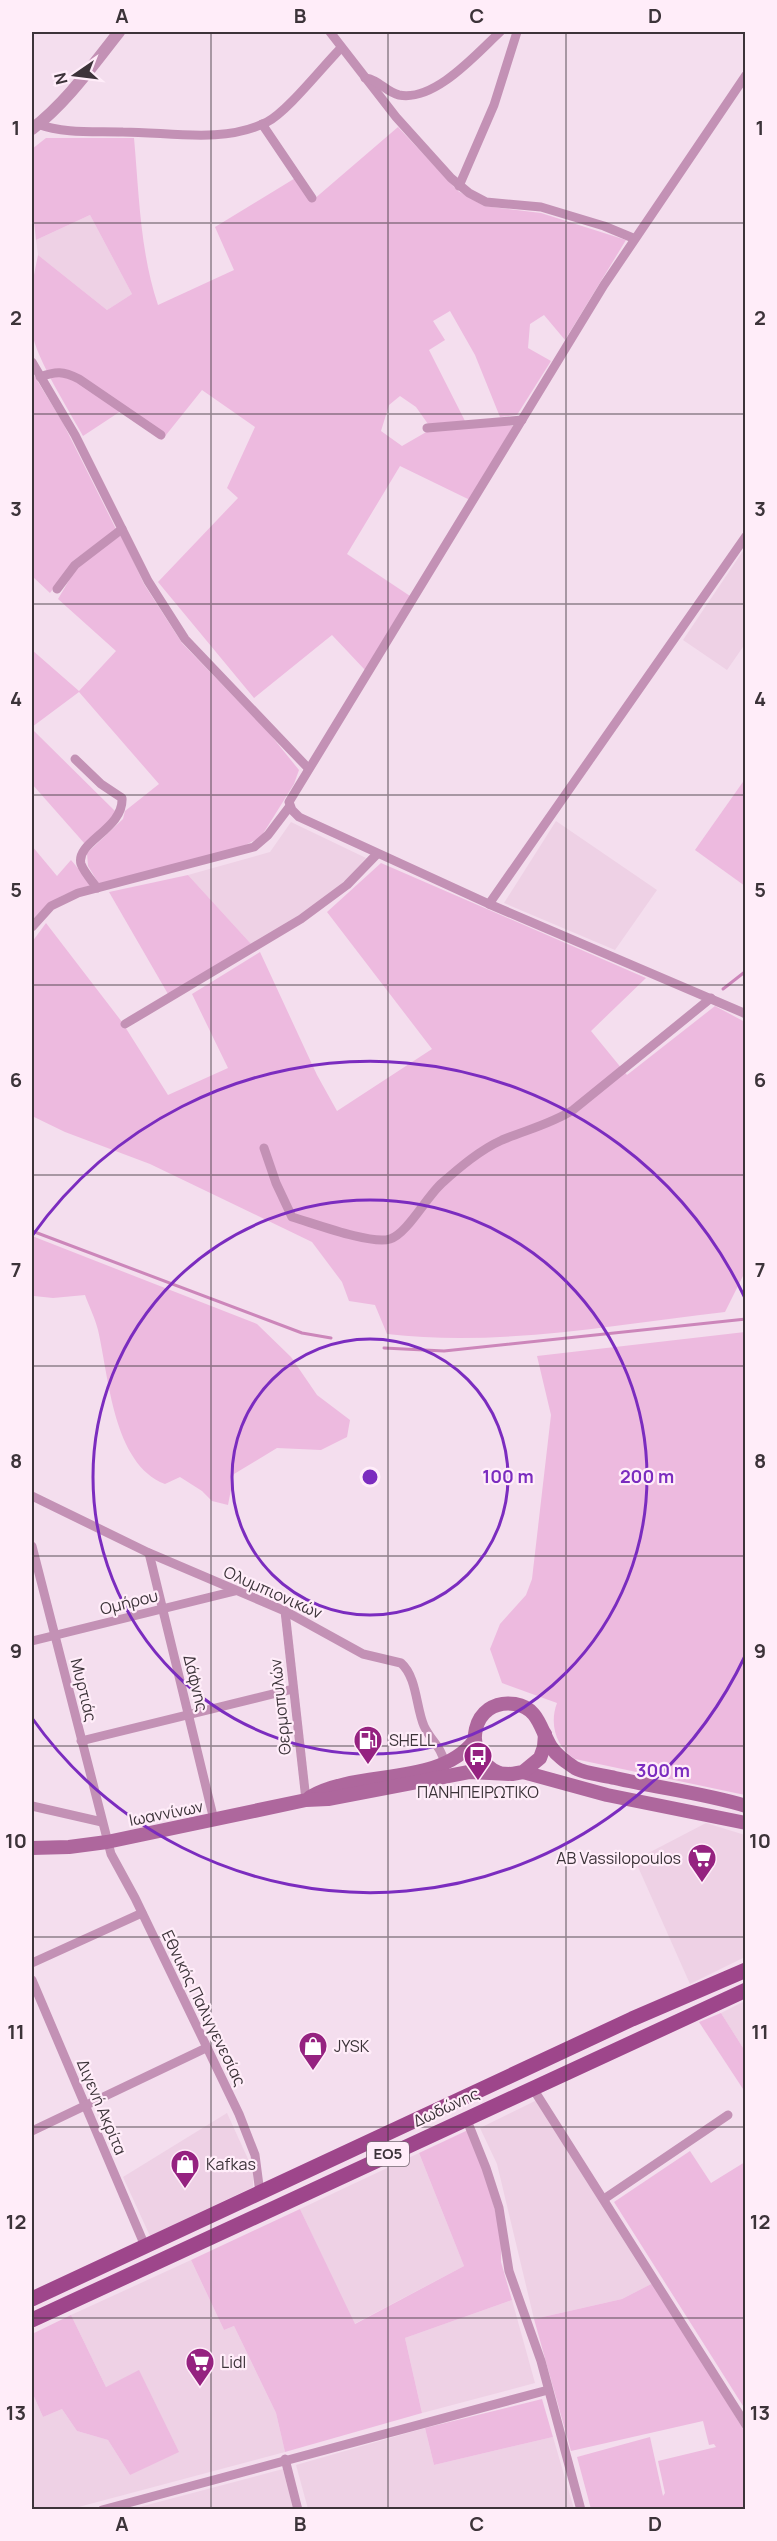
<svg xmlns="http://www.w3.org/2000/svg" width="777" height="2541" font-family="Manrope,sans-serif">
<style>
.built{fill:#eed1e5}
.green{fill:#edbadf}
.lines{fill:none;stroke-linecap:round;stroke-linejoin:round}
.stream{stroke:#cc86ba;stroke-width:3}
.minor{stroke:#c391b5;stroke-width:9}
.tertiary{stroke:#c391b5;stroke-width:12}
.secondary{stroke:#ae679d;stroke-width:14}
.primary{stroke:#9e468b;stroke-width:15}
.grid{fill:none;stroke:#3c3339;stroke-width:1.5;stroke-opacity:0.55}
.ring{fill:none;stroke:#7b2cbf;stroke-width:3}
.labels{text-anchor:middle;stroke-width:4.5;stroke-linejoin:round;paint-order:stroke}
.shield{fill:#ffedf9;stroke:#766b73;stroke-width:1.5}
.shield-label{font-size:15px;font-weight:bold;fill:#3c3339}
.street-label{font-size:16px;fill:#3c3339;stroke:#ffedf9}
.poi-label{font-size:16px;fill:#3c3339;stroke:#ffedf9;text-anchor:start}
.centre{fill:#7b2cbf;stroke:#ffedf9;stroke-width:3}
.ring-label{font-size:18px;text-anchor:middle;font-weight:bold;fill:#7b2cbf;stroke:#ffedf9;stroke-width:4.5;stroke-linejoin:round;paint-order:stroke}
.neatline{fill:none;stroke:#3c3339;stroke-width:2}
.grid-label{font-size:20px;text-anchor:middle;font-weight:bold;fill:#3c3339}
</style>
<rect width="100%" height="100%" fill="#f4deee"/>
<g class="built">
<polygon points="90,215 132,294 107,310 38,255 36,240"/>
<polygon points="745,548 745,644 727,670 683,640"/>
<polygon points="556,821 657,890 615,950 504,903"/>
<polygon points="291,822 366,858 340,887 292,922 252,945 188,875 270,852"/>
<polygon points="706,1823 745,1835 745,1957 690,1984 635,1860"/>
<polygon points="745,2001 745,2051 721,2013"/>
<polygon points="537,2100 653,2283 622,2299 534,2319 497,2164 480,2128"/>
<polygon points="227,2113 253,2170 253,2187 150,2236 123,2177"/>
<polygon points="419,2153 464,2266 354,2324 300,2209"/>
<polygon points="191,2260 224,2330 234,2326 276,2413 285,2452 71,2509 32,2509 32,2392 43,2417 62,2409 77,2431 108,2440 130,2475 139,2371 106,2387 71,2315"/>
<polygon points="512,2300 535,2383 422,2413 405,2338"/>
<polygon points="425,2428 434,2465 553,2437 574,2509 308,2509 296,2465"/>
<polygon points="283,2469 293,2509 132,2509"/>
</g>
<g class="green">
<path d="M398,127L458,191L484,206L541,213L626,240L565,340L544,315L530,324L528,348L551,361L517,415L500,417L475,355L450,311L433,321L445,340L429,350L465,421L428,424L416,407L400,396L389,405L381,431L402,446L428,431L500,424L513,426L470,500L400,466L347,554L410,596L365,670L332,635L254,698L158,582L238,498L227,488L255,427L202,390L162,440L121,411L83,436C69,410 37,360 32,333C27,308 33,279 38,255L107,310L132,294L90,215L36,240L32,203V149L46,138H134C139,193 140,252 158,305L234,270L215,227L297,177L313,200Z"/>
<polygon points="32,372 63,423 116,529 73,561 50,593 32,576"/>
<polygon points="121,535 144,584 182,643 269,733 299,770 294,784 261,837 240,848 99,884 88,866 87,853 123,819 125,811 159,784 79,692 32,727 32,650 79,691 116,651 58,599 77,567"/>
<polygon points="32,729 119,815 85,844 32,784"/>
<polygon points="745,779 745,886 695,850"/>
<path d="M32,846L57,876L71,860L92,885C68,892 47,900 32,921Z"/>
<path d="M381,863L646,978L591,1031L627,1075L715,1006L745,1022V1272L725,1312C613,1325 500,1347 387,1334L375,1305L349,1301L342,1282L312,1242L150,1164L65,1132L32,1116V942L46,923L122,1022L168,1095L228,1068L192,994L260,952L317,1075L337,1111L432,1049L327,912Z"/>
<polygon points="188,875 252,945 168,994 109,892"/>
<path d="M32,1236L257,1324L291,1357L317,1395L350,1420L347,1437L321,1450L277,1448L234,1474L228,1505L212,1501L202,1491L180,1477L165,1484C113,1464 109,1377 98,1330C95,1318 89,1306 85,1295L53,1298L34,1296L32,1292Z"/>
<path d="M745,1332H746L745,1795L575,1759C556,1747 549,1724 557,1703L502,1683L490,1649L500,1624L526,1595L532,1579L551,1415L537,1356Z"/>
<polygon points="721,2013 745,2051 745,2092 699,2022"/>
<polygon points="468,2130 481,2163 495,2210 501,2240 501,2262 512,2300 405,2338 422,2413 285,2452 276,2413 234,2326 224,2330 191,2260 300,2209 355,2324 464,2266 419,2153"/>
<polygon points="690,2151 711,2183 745,2162 745,2409 614,2202"/>
<polygon points="653,2283 745,2432 745,2509 591,2509 577,2457 650,2437 663,2496 665,2493 658,2461 716,2447 714,2444 709,2445 703,2421 571,2451 534,2319 622,2299"/>
<polygon points="71,2315 106,2387 139,2370 179,2452 130,2475 108,2440 77,2431 62,2409 43,2417 32,2392 32,2334"/>
<polygon points="542,2399 553,2437 434,2465 425,2428"/>
</g>
<g class="lines">
<g class="stream">
<polyline points="723,989 746,971"/>
<polyline points="32,1231 302,1333 331,1338"/>
<polyline points="384,1348 444,1351 746,1319"/>
</g>
<g class="minor">
<polyline points="330,32 396,117 451,178 469,193 486,202 541,207 604,226 633,238"/>
<polyline points="746,75 604,285 289,802 292,810 299,817 489,904 746,1014"/>
<path d="M365,78C378,79 386,92 399,95C435,102 477,53 500,32"/>
<path d="M37,124C66,134 93,131 123,132C170,132 223,144 267,122C287,112 323,66 341,48"/>
<polyline points="262,124 312,198"/>
<polyline points="459,186 494,105 517,32"/>
<polyline points="32,362 75,435 148,581 185,639 308,768"/>
<path d="M40,377C56,371 63,371 79,379L161,435"/>
<polyline points="427,428 522,420"/>
<polyline points="57,589 75,565 122,529"/>
<path d="M75,759L101,784L122,798C124,829 75,842 81,864C84,872 92,881 97,888"/>
<polyline points="489,904 746,536"/>
<polyline points="32,927 51,906 78,893 254,847 268,835 290,806"/>
<polyline points="125,1024 301,919 347,885 377,854"/>
<path d="M264,1148L276,1183L292,1217C313,1223 371,1245 390,1239C407,1234 427,1196 442,1183C460,1167 480,1150 502,1140C526,1130 551,1124 573,1110L711,998"/>
<path d="M32,1496L149,1553L285,1611L363,1654L401,1663C417,1677 416,1708 424,1726C431,1741 441,1746 445,1764"/>
<polyline points="32,1546 111,1854 135,1898 239,2114 255,2155 260,2193"/>
<polyline points="149,1553 214,1820"/>
<polyline points="285,1611 306,1800"/>
<polyline points="32,1641 235,1591"/>
<polyline points="81,1741 293,1689"/>
<polyline points="32,1806 102,1822"/>
<polyline points="32,1963 142,1913"/>
<polyline points="32,1980 145,2246"/>
<polyline points="532,2087 746,2425"/>
<polyline points="466,2118 486,2168 499,2208 509,2271 541,2361 581,2510"/>
<polyline points="32,2131 206,2048"/>
<polyline points="604,2199 728,2115"/>
<polyline points="285,2459 298,2510"/>
<polyline points="102,2510 548,2390"/>
</g>
<path class="tertiary" d="M32,129C67,102 92,66 119,32"/>
<g class="secondary">
<polyline points="523,1772 607,1795 746,1823"/>
<path d="M499,1773C459,1755 472,1697 515,1704C539,1708 540,1729 551,1747C557,1756 566,1762 575,1768C586,1774 603,1775 615,1778C658,1788 703,1793 746,1806"/>
<path d="M310,1797C358,1769 438,1787 474,1741"/>
<polyline points="32,1848 69,1847 107,1842 306,1800 328,1799 469,1772 512,1774 523,1772 540,1758 544,1747 545,1734"/>
</g>
<g class="primary">
<polyline points="32,2299 632,2019 746,1970"/>
<polyline points="32,2320 746,1990"/>
</g>
</g>
<path class="grid" d="M211,32V2510M388,32V2510M566,32V2510M32,223H746M32,414H746M32,604H746M32,795H746M32,985H746M32,1175H746M32,1366H746M32,1556H746M32,1746H746M32,1937H746M32,2127H746M32,2318H746"/>
<g class="ring">
<circle cx="370" cy="1477" r="138"/>
<circle cx="370" cy="1477" r="277"/>
<path d="M745 1656A415 415 0 0 1 32 1718M32 1236A415 415 0 0 1 745 1298"/>
</g>
<defs>
<g id="fuel-pin" transform="scale(1.5)"><path d="M0 17L-7.5 6A9.5 9.5 0 1 1 7.5 6Z" fill="#952280" stroke="#ffedf9"/><path d="M-5.5-6h7V0h2V4h1.3V-2.5L3-4.5l.8-.8L6-3V5H2.5V1h-1V6h-7ZM-4.2-4.7v3.2H.2V-4.7Z" fill="#fff"/></g>
<g id="bus-pin" transform="scale(1.5)"><path d="M0 17L-7.5 6A9.5 9.5 0 1 1 7.5 6Z" fill="#952280" stroke="#ffedf9"/><path d="M-5-6H5V4H4V6H2V4H-2V6H-4V4H-5ZM-3.5-4V0h7V-4ZM-3.5 1.2v1.5H-2V1.2ZM2 1.2v1.5H3.5V1.2Z" fill="#fff"/></g>
<g id="supermarket-pin" transform="scale(1.5)"><path d="M0 17L-7.5 6A9.5 9.5 0 1 1 7.5 6Z" fill="#952280" stroke="#ffedf9"/><path d="M-6-5.5h2.5l.6 2H6L4.5 2H-2.5L-4.4-4H-6ZM-1.5 3.2a1.3 1.3 0 1 0 .1 0ZM3 3.2a1.3 1.3 0 1 0 .1 0Z" fill="#fff"/></g>
<g id="shop-pin" transform="scale(1.5)"><path d="M0 17L-7.5 6A9.5 9.5 0 1 1 7.5 6Z" fill="#952280" stroke="#ffedf9"/><path d="M-5-2.5h2.3a2.7 3.5 0 0 1 5.4 0H5L5.5 6h-11ZM-1.5-2.5h3a1.5 2.3 0 0 0-3 0Z" fill="#fff"/></g>
</defs>
<g fill-rule="evenodd">
<use href="#fuel-pin" x="368" y="1740"/>
<use href="#bus-pin" x="478" y="1756"/>
<use href="#supermarket-pin" x="702" y="1858"/>
<use href="#shop-pin" x="313" y="2046"/>
<use href="#shop-pin" x="185" y="2164"/>
<use href="#supermarket-pin" x="200" y="2362"/>
</g>
<g class="labels">
<rect class="shield" x="367" y="2142" width="42" height="24" rx="4.5"/>
<g class="shield-label">
<text x="388" y="2159">ΕΟ5</text>
</g>
<g class="street-label">
<text transform="translate(273 1592) rotate(24)" y="6">Ολυμπιονικών</text>
<text transform="translate(129 1602) rotate(-14)" y="6">Ομήρου</text>
<text transform="translate(196 1683) rotate(76)" y="6">Δάφνης</text>
<text transform="translate(84 1690) rotate(76)" y="6">Μυρτιάς</text>
<text transform="translate(280 1707) rotate(-96)" y="6">Θερμοπυλών</text>
<text transform="translate(166 1813) rotate(-11)" y="6">Ιωαννίνων</text>
<text transform="translate(204 2008) rotate(64)" y="6">Εθνικής Παλιγγενεσίας</text>
<text transform="translate(102 2107) rotate(67)" y="6">Διγενή Ακρίτα</text>
<text transform="translate(446 2107) rotate(-25)" y="6">Δωδώνης</text>
</g>
<g class="poi-label">
<text x="389" y="1746">SHELL</text>
<text x="478" y="1798" text-anchor="middle">ΠΑΝΗΠΕΙΡΩΤΙΚΟ</text>
<text x="681" y="1864" text-anchor="end">AB Vassilopoulos</text>
<text x="334" y="2052">JYSK</text>
<text x="206" y="2170">Kafkas</text>
<text x="221" y="2368">Lidl</text>
</g>
</g>
<circle cx="370" cy="1477" r="9" class="centre"/>
<g class="ring-label">
<text x="508" y="1483">100 m</text>
<text x="647" y="1483">200 m</text>
<text x="663" y="1777">300 m</text>
</g>
<rect width="777" height="2541" fill="none" stroke="#ffedf9" stroke-width="66"/>
<g transform="translate(75 75) rotate(256)" stroke="#ffedf9" stroke-width="4.5" paint-order="stroke">
<path d="M0-4.5L10 22L0 15L-10 22Z" fill="#3c3339"/>
<text y="-9" font-size="16" font-weight="bold" text-anchor="middle" fill="#3c3339">N</text>
</g>
<rect x="33" y="33" width="711" height="2475" class="neatline"/>
<g class="grid-label">
<text x="122" y="23">A</text>
<text x="300" y="23">B</text>
<text x="477" y="23">C</text>
<text x="655" y="23">D</text>
<text x="16" y="135">1</text>
<text x="760" y="135">1</text>
<text x="16" y="325">2</text>
<text x="760" y="325">2</text>
<text x="16" y="516">3</text>
<text x="760" y="516">3</text>
<text x="16" y="706">4</text>
<text x="760" y="706">4</text>
<text x="16" y="897">5</text>
<text x="760" y="897">5</text>
<text x="16" y="1087">6</text>
<text x="760" y="1087">6</text>
<text x="16" y="1277">7</text>
<text x="760" y="1277">7</text>
<text x="16" y="1468">8</text>
<text x="760" y="1468">8</text>
<text x="16" y="1658">9</text>
<text x="760" y="1658">9</text>
<text x="16" y="1848">10</text>
<text x="760" y="1848">10</text>
<text x="16" y="2039">11</text>
<text x="760" y="2039">11</text>
<text x="16" y="2229">12</text>
<text x="760" y="2229">12</text>
<text x="16" y="2420">13</text>
<text x="760" y="2420">13</text>
<text x="122" y="2531">A</text>
<text x="300" y="2531">B</text>
<text x="477" y="2531">C</text>
<text x="655" y="2531">D</text>
</g>
</svg>
